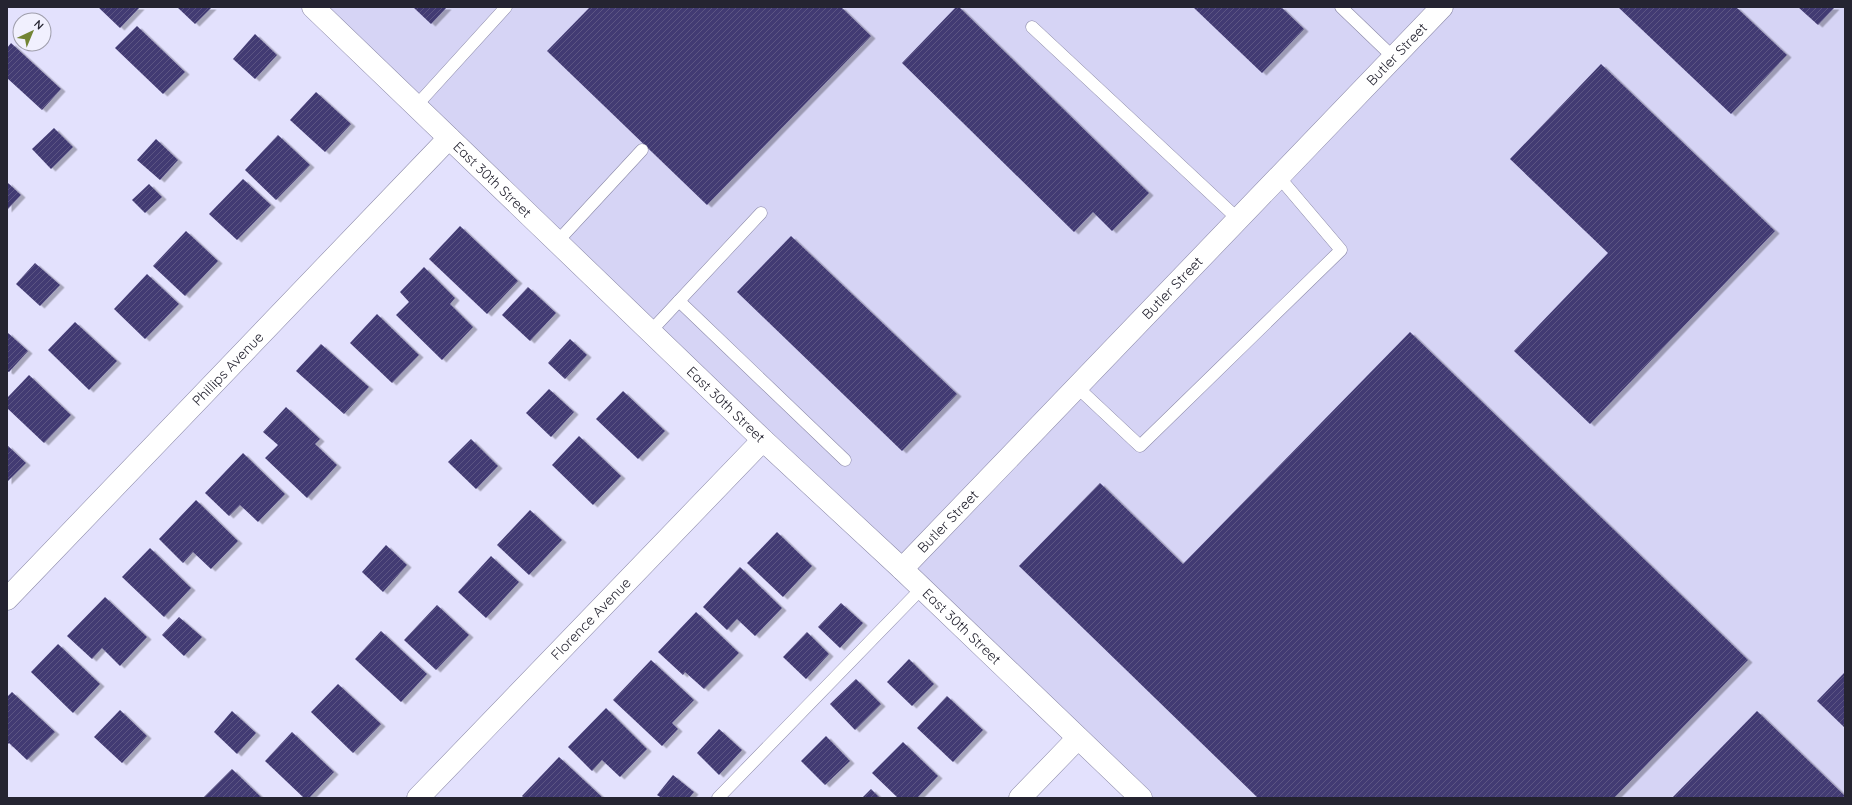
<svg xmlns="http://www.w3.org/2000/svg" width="1852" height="805" font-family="Quicksand,sans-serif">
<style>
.built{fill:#d6d4f5}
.building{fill:url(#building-hatch);filter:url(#shadow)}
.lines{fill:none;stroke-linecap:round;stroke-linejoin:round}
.service-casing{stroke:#8a88a7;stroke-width:13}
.minor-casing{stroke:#8a88a7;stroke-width:23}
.service{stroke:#fff;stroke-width:12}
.minor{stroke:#fff;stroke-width:22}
.labels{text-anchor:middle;stroke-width:4;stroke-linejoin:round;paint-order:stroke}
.street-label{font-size:14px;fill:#252431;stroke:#f1f0fe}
</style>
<defs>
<pattern id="building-hatch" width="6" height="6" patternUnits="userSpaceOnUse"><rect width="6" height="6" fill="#433b73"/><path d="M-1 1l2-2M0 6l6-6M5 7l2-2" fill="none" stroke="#5c5583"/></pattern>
<filter id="shadow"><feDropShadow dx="4.5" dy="2.5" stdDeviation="0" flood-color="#0004"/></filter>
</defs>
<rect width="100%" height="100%" fill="#e3e1fd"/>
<polygon class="built" points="308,7 1845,7 1845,798 1131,798"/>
<g class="building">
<polygon points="98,7 140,7 120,28"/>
<polygon points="177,7 212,7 195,24"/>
<polygon points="413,7 447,7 431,24"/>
<polygon points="590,7 841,7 871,36 707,205 547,51"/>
<polygon points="956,7 959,7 1149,193 1112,231 1093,212 1074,232 902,63"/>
<polygon points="1193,7 1281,7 1304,29 1262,73"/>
<polygon points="1618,7 1736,7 1787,55 1731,114"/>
<polygon points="1798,7 1835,7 1818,25"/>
<polygon points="137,26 185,72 163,94 115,48"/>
<polygon points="255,34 277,55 255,79 233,59"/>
<polygon points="11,43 61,89 42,110 7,78 7,48"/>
<polygon points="1601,64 1775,231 1590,424 1514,351 1608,253 1510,159"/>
<polygon points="316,92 351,124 325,152 290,120"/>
<polygon points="54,128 73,147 51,169 32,149"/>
<polygon points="278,135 310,165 276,200 245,170"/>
<polygon points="156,139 178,160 160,180 137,160"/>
<polygon points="243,179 271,205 237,240 209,214"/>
<polygon points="7,182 21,195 7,210"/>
<polygon points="149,184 162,197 145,213 132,200"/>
<polygon points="460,226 518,281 487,314 429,259"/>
<polygon points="186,231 218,261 185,296 153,266"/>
<polygon points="791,236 957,394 902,451 737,292"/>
<polygon points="35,263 60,285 40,306 16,284"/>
<polygon points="424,267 455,298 450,304 473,327 442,360 396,315 409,302 400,292"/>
<polygon points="147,274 179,304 145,339 114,309"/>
<polygon points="528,287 556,313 530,341 502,315"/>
<polygon points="377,314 419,355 392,383 350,343"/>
<polygon points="75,322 117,361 89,390 48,350"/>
<polygon points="7,332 28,351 9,372 7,371"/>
<polygon points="1410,332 1748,660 1614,798 1258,798 1019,566 1100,483 1183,564"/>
<polygon points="570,339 587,355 565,379 548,363"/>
<polygon points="321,344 369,387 344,414 296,371"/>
<polygon points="29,375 71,415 44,443 7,408 7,398"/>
<polygon points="549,389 574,412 551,437 526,413"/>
<polygon points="623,391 665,431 638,459 596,419"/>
<polygon points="286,407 320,439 315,444 337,465 307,498 265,458 278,445 263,432"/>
<polygon points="579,436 621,476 593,505 552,465"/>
<polygon points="471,439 498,466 476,489 448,462"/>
<polygon points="7,445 26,463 7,482"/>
<polygon points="243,453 285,494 258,522 240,505 229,516 205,493"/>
<polygon points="196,500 238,541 211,569 193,552 183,563 159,539"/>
<polygon points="530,510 562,540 529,575 497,545"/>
<polygon points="777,532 812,566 783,597 747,563"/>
<polygon points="386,545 407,565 383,592 362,572"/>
<polygon points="150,548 191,588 164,617 122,577"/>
<polygon points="491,556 519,582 486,618 458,592"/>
<polygon points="740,567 782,608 755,636 737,619 727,630 703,607"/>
<polygon points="105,597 147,637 120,666 102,648 92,659 67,636"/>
<polygon points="841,603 863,623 840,648 818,627"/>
<polygon points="437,605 469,635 436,670 404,640"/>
<polygon points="696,612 739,653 704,689 685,672 683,675 658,652"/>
<polygon points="179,617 202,637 184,656 162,635"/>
<polygon points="381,631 427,674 401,702 355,659"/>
<polygon points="807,632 829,654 806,679 783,657"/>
<polygon points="58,644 100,684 73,713 31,672"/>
<polygon points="909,659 934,684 912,706 887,682"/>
<polygon points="651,660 694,700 672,723 678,729 662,746 613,700"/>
<polygon points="1845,672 1845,728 1817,701"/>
<polygon points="856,679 881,704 855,730 830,704"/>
<polygon points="338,684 381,724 353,753 311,712"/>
<polygon points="12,692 55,732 27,760 9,743 7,745 7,697"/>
<polygon points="947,696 983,730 953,762 917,728"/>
<polygon points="606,708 647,749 620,777 602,760 592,771 568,747"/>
<polygon points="120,710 147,736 122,763 94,737"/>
<polygon points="232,711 256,733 237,754 214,732"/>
<polygon points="1757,711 1845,796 1845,798 1672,798"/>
<polygon points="719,729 742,750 719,775 697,753"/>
<polygon points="292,732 334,772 309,798 304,798 265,761"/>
<polygon points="826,736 850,761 825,785 801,761"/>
<polygon points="903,742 938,776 917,798 898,798 872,773"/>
<polygon points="559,757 602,797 601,798 524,798 522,796"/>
<polygon points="232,769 262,798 203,798"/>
<polygon points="673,775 694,792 689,798 662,798 657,795"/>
<polygon points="871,789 880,798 862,798"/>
</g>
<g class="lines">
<g class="service-casing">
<g id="service">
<polyline points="1341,7 1393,57"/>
<polyline points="1032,27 1238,219"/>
<polyline points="416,106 506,7"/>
<polyline points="557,242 642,150"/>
<polyline points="679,301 845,460"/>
<polyline points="650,332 761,213"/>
<polyline points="1077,387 1140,446 1341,250 1279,177"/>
<polyline points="718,798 922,588"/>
</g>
</g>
<g class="minor-casing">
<g id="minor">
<path id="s1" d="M313,7L763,440L902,569L1141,798"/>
<path id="s2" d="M902,569L1442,7"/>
<path id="s3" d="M7,599L449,138"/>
<path id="s4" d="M418,798L763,440"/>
<polyline points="1020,798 1078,738"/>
</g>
</g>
<use href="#service" class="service"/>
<use href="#minor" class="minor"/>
</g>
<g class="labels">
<g class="street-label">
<text dy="5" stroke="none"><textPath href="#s2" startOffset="714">Butler Street</textPath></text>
<text dy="5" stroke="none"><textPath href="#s1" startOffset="249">East 30th Street</textPath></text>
<text dy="5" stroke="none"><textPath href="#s2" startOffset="390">Butler Street</textPath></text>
<text dy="5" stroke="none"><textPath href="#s3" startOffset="319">Phillips Avenue</textPath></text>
<text dy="5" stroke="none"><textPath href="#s1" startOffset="573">East 30th Street</textPath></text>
<text dy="5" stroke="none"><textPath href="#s2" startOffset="66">Butler Street</textPath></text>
<text dy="5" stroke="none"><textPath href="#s4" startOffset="249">Florence Avenue</textPath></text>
<text dy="5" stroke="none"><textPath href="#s1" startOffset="897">East 30th Street</textPath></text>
</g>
</g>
<rect width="1852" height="805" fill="none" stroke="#252431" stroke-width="16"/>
<g transform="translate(32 32) rotate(44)"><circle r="19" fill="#f1f0fe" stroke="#9f9eac"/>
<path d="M0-3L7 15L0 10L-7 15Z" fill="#728434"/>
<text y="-6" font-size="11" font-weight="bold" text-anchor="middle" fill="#252431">N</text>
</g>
</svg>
